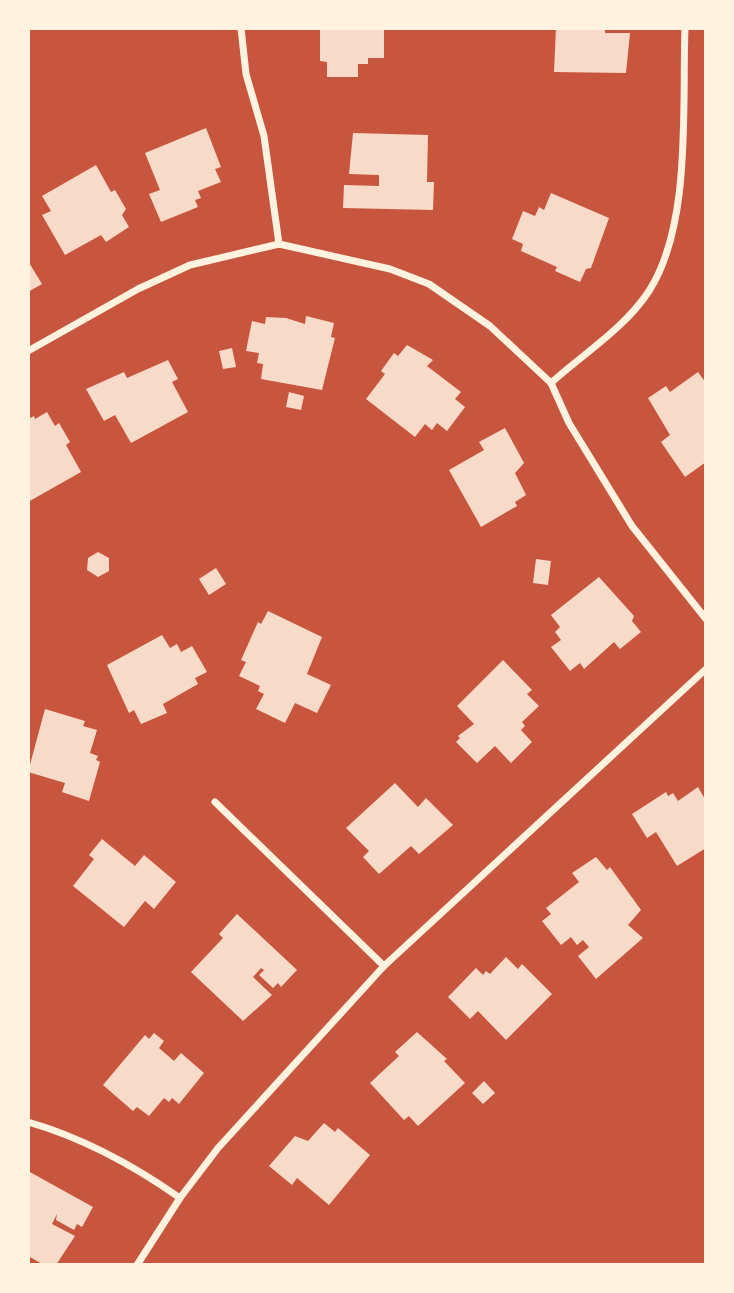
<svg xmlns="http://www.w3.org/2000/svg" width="734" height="1293" font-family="Rubik,sans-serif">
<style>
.building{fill:#f7dbc8}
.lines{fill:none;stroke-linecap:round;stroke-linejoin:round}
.minor{stroke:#fff3e0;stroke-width:7}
</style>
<rect width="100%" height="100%" fill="#c8553d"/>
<g class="building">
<polygon points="320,28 384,28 384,58 368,58 368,64 358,64 358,77 327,77 327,62 320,61"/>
<polygon points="556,28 605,28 605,33 630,33 626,73 554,72"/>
<polygon points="206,128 221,167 215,169 221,182 198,191 201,198 195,200 198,207 161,222 149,194 160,190 145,153"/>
<polygon points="353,133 428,135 427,182 434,182 433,210 343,208 344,185 379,186 379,175 349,174"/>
<polygon points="96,165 111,192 115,190 126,209 122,215 129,227 106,242 101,235 65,255 42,215 51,211 42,196"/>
<polygon points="551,193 609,218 591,268 586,269 580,282 555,271 557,267 521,251 523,244 512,239 523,211 535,216 539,207 544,210"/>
<polygon points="28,261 42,284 28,292"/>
<polygon points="306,316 334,323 331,337 335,338 322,390 261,379 263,364 257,363 259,353 246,351 252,321 265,324 266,317 286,318 305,324"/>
<polygon points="407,345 433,360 427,366 461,392 455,399 465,407 447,431 437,423 432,430 425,424 415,437 366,399 385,374 381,371 394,353 398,356"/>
<polygon points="232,348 236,367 223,369 219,351"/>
<polygon points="168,360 178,379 172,382 188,412 131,443 115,415 104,421 86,389 124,372 127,378"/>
<polygon points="698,372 706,383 706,462 685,477 661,442 670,435 648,398 666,386 670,392"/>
<polygon points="289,392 304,396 301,410 286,407"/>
<polygon points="47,412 55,426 59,423 70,442 66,445 81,472 28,502 28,419 34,416 35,419"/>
<polygon points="505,428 524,463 515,473 526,495 515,502 517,506 481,527 449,470 484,450 479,442"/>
<polygon points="98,552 109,558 109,571 98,577 87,570 88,558"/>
<polygon points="536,559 551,561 548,585 533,583"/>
<polygon points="216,568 226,584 209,595 199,579"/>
<polygon points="599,577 634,616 632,621 641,632 620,649 614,642 584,669 580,663 570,671 551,647 561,640 555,632 560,627 551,615"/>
<polygon points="268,611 322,637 307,674 331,685 317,713 295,703 285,723 256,709 264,694 258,691 260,686 239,676 246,662 241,660 258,622 261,624"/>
<polygon points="162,635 170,648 177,644 181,652 192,646 207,672 195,678 198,684 163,704 167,713 141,724 134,710 129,713 107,665"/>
<polygon points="503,660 532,690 527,694 539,706 522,722 525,726 521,730 532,742 511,763 495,746 477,763 456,742 460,738 458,736 474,724 457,706"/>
<polygon points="45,709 85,721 83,726 97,730 90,753 98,756 96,760 100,762 89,801 62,792 65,783 28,772"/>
<polygon points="395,783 418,807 426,798 453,825 419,854 411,846 379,874 363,857 369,851 346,828"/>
<polygon points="698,787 706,801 706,848 677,866 656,832 647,838 632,814 666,792 668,796 673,793 678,801"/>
<polygon points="102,839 135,866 144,855 176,882 154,909 145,901 124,927 73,886 94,859 89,855"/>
<polygon points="596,857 607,870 610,867 641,910 628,925 643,938 596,979 578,956 589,947 583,940 577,945 571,937 561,945 542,921 551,914 546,908 579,882 572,873"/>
<polygon points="237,914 297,970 281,987 278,983 273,988 259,975 264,970 261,968 253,977 272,995 243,1021 191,972 223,938 219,934"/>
<polygon points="506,957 518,969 522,964 552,994 506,1040 478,1011 470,1019 448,997 476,968 483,975 486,971 490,974"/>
<polygon points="417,1032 447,1059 444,1061 465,1083 418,1126 409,1116 404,1120 370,1083 399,1056 395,1052"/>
<polygon points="154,1033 164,1041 159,1048 174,1061 181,1053 204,1073 179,1104 172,1098 169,1102 164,1098 149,1116 137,1107 133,1111 103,1085 145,1035 149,1039"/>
<polygon points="484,1081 495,1093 483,1104 472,1093"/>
<polygon points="324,1123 335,1132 338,1128 370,1155 329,1205 297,1178 292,1185 269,1166 295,1136 308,1141"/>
<polygon points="28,1171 93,1207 82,1227 77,1224 74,1230 56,1220 57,1214 52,1224 75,1236 56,1265 44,1265 28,1256"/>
</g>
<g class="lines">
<g class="minor">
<polyline points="241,28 246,74 264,136 279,244"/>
<polyline points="28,351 138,289 190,265 279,244 390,269 429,284 490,326 551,383 569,423 632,526 706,619"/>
<path d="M551,383C583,354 625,328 649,291C692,224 682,106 685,28"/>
<polyline points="215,802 384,966"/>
<path d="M28,1122C84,1138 133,1165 180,1198"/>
<polyline points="137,1265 180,1198 218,1148 384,966 706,669"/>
</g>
</g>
<rect width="734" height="1293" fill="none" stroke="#fff3e0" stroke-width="60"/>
</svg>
